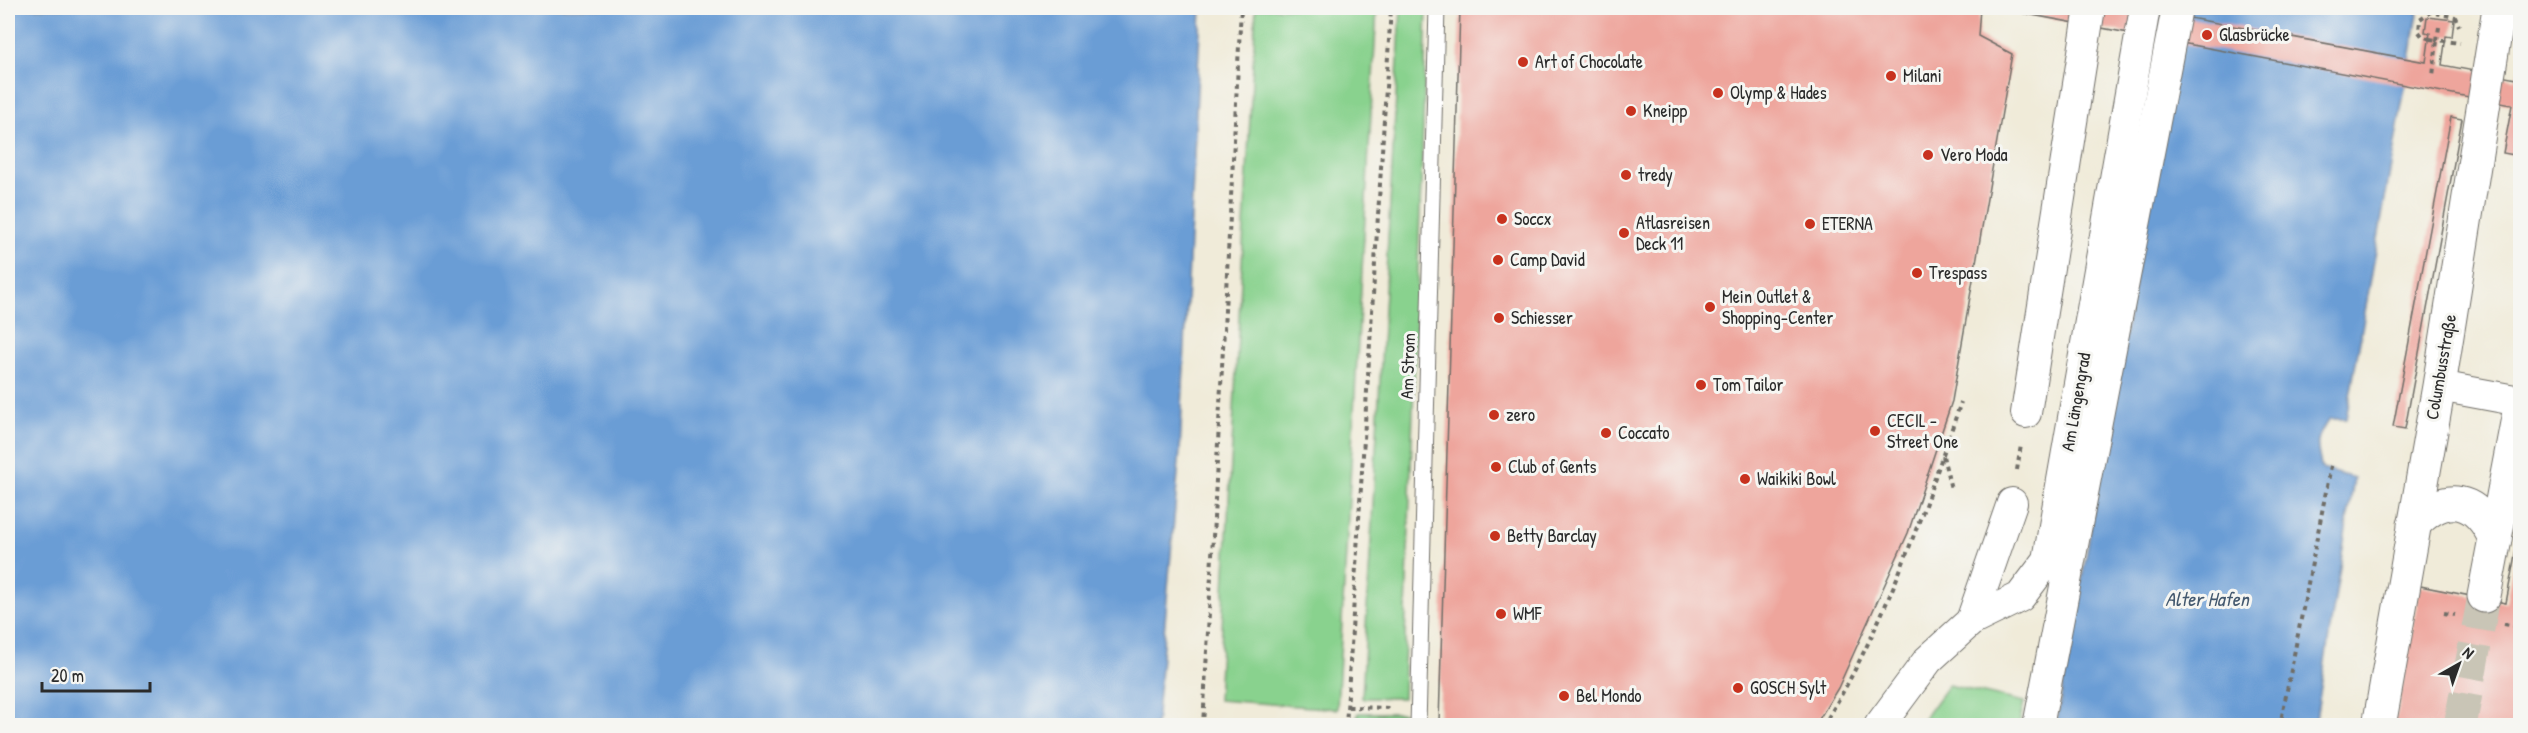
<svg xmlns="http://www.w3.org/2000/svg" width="2528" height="733" font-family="'Patrick Hand',sans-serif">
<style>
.green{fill:#89d28e;stroke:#5a7e5c;stroke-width:1.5}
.water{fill:#6a9dd5;stroke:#4a6480;stroke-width:1.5}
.building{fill:#eea59c}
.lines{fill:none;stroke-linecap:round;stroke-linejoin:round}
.primary-tunnel{stroke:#c9c5b6;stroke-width:33;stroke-dasharray:33 16;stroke-linecap:butt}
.lane-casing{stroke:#706e68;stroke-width:17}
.street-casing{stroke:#706e68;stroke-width:32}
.primary-casing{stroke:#706e68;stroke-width:35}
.path{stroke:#706e68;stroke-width:4;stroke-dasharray:4.5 4.5;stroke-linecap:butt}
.lane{stroke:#fff;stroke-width:15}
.street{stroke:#fff;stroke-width:30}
.primary{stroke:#fff;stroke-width:33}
.path-bridge{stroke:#706e68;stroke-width:4;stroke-dasharray:4.5 4.5;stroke-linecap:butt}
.poi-dot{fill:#c8321e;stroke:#f6f6f2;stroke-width:2}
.labels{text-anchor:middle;stroke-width:6;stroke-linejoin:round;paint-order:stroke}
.poi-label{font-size:18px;fill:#2b2b2b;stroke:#f6f6f2;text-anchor:start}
.street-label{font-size:18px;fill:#2b2b2b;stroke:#f6f6f2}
.water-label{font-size:20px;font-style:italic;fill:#44596f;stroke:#f6f6f2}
</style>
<rect width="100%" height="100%" fill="#f6f6f2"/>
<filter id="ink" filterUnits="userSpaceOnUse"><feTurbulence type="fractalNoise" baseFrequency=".0167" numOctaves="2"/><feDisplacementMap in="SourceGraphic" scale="12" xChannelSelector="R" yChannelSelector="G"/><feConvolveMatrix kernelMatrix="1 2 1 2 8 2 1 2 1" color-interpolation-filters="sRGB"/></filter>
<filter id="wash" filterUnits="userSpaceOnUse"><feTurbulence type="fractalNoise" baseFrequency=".008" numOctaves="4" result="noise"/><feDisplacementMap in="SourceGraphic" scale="24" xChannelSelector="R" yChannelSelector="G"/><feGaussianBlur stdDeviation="1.35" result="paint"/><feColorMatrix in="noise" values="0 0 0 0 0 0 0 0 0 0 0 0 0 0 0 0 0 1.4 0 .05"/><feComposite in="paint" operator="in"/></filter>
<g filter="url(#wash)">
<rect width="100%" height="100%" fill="#f0ebd9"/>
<g class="green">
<polygon points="1256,8 1377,8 1337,709 1218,700"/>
<polygon points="1401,8 1427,8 1403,698 1362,698"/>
<polygon points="1948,685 2024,702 2019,725 1919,725"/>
<polygon points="1358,713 1405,713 1405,725 1356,725"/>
</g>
<g class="water">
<polygon points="8,8 1201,8 1180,451 1156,725 8,725"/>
<path d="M2183,8H2419L2346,419H2330C2314,438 2316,445 2322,469L2354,478L2315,725L2056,726Z"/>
</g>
<g id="blocks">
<g class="building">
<polygon points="1460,8 1980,8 1978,36 2012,54 1952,401 1908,533 1838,688 1815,726 1451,726 1439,723"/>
<polygon points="1995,8 2136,8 2426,62 2430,33 2425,32 2427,17 2454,20 2452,37 2446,36 2442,65 2516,79 2520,62 2520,156 2503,153 2512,105"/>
<polygon points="2451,117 2462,119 2405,429 2393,427"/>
<polygon points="2519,533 2520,726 2395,726 2420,586 2506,603"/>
</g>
</g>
</g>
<g filter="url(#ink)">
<use href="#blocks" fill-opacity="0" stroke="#706e68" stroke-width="1.5"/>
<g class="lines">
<polyline class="primary-tunnel" points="2460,726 2484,596"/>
<g class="lane-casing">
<polyline id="lane" points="1418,726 1437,8"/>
</g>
<g class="street-casing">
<g id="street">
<polyline points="2439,386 2520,401"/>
<polyline points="2026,413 2090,8"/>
<polyline points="1971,621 2012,503"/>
<polyline points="1879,726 1928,660 1971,621 2020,597 2048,560 2145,8"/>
<polyline points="2038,726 2177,8"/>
</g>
</g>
<g class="primary-casing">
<g id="primary">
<path d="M2414,524C2446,491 2476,497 2495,539"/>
<polyline points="2484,596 2520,407"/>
<polyline points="2379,726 2439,386 2499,8"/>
</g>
</g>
<g class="path">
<polyline points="2439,27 2437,40 2460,43"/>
<polyline points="2430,39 2422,36 2419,32 2420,19 2430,12 2455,17 2459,26"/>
<polyline points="1943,456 1951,489"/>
<polyline points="2017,470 2021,445"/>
<polyline points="2444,613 2455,615"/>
<polyline points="2504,624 2520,627"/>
<polyline points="1348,707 1393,708"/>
<polyline points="1203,726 1241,8"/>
<polyline points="1346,726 1391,8"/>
<path d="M1823,726C1885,626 1923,513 1961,402"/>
<polyline points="2280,726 2331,466"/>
</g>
<use href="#lane" class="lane"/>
<use href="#street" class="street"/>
<use href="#primary" class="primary"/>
<polyline class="path-bridge" points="2430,39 2437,40 2433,76"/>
</g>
</g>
<g class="poi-dot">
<circle cx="2207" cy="35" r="6"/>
<circle cx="1523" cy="62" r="6"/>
<circle cx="1891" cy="76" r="6"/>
<circle cx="1718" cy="93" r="6"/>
<circle cx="1631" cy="111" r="6"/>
<circle cx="1928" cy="155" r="6"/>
<circle cx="1626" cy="175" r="6"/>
<circle cx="1502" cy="219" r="6"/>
<circle cx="1810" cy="224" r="6"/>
<circle cx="1624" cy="233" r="6"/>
<circle cx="1498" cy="260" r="6"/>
<circle cx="1917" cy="273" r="6"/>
<circle cx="1710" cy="307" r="6"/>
<circle cx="1499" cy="318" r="6"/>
<circle cx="1701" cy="385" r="6"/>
<circle cx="1494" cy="415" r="6"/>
<circle cx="1875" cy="431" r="6"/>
<circle cx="1606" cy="433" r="6"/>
<circle cx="1496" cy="467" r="6"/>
<circle cx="1745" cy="479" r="6"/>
<circle cx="1495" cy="536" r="6"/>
<circle cx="1501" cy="614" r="6"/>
<circle cx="1738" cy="688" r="6"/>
<circle cx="1564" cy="696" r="6"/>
</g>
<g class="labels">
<g class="poi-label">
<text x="2219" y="41">Glasbrücke</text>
<text x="1535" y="68">Art of Chocolate</text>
<text x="1903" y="82">Milani</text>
<text x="1730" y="99">Olymp &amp; Hades</text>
<text x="1643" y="117">Kneipp</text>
<text x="1940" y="161">Vero Moda</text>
<text x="1638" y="181">tredy</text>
<text x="1514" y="225">Soccx</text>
<text x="1636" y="229">Atlasreisen<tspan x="1636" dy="21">Deck 11</tspan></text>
<text x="1822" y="230">ETERNA</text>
<text x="1510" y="266">Camp David</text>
<text x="1929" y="279">Trespass</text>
<text x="1722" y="303">Mein Outlet &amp;<tspan x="1722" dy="21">Shopping-Center</tspan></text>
<text x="1511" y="324">Schiesser</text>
<text x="1713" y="391">Tom Tailor</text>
<text x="1506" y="421">zero</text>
<text x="1887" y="427">CECIL -<tspan x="1887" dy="21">Street One</tspan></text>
<text x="1618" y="439">Coccato</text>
<text x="1508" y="473">Club of Gents</text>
<text x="1757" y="485">Waikiki Bowl</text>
<text x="1507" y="542">Betty Barclay</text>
<text x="1513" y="620">WMF</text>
<text x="1750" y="694">GOSCH Sylt</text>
<text x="1576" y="702">Bel Mondo</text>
</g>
<g class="street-label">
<text transform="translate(1408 366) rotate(-88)" y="6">Am Strom</text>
<text transform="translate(2441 367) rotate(-80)" y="6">Columbusstraße</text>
<text transform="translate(2076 402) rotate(-80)" y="6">Am Längengrad</text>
</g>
<g class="water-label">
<text x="2207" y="606">Alter Hafen</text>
</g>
</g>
<rect width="2528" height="733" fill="none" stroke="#f6f6f2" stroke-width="30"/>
<g transform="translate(2459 664) rotate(40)" stroke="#f6f6f2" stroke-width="4.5" paint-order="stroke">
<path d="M0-4.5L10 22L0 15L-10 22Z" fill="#2b2b2b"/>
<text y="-9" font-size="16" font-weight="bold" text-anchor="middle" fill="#2b2b2b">N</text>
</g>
<path d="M42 682v9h108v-9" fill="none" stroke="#2b2b2b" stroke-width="3"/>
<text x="51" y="682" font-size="18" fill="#2b2b2b" stroke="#f6f6f2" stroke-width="4.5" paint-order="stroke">20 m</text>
</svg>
